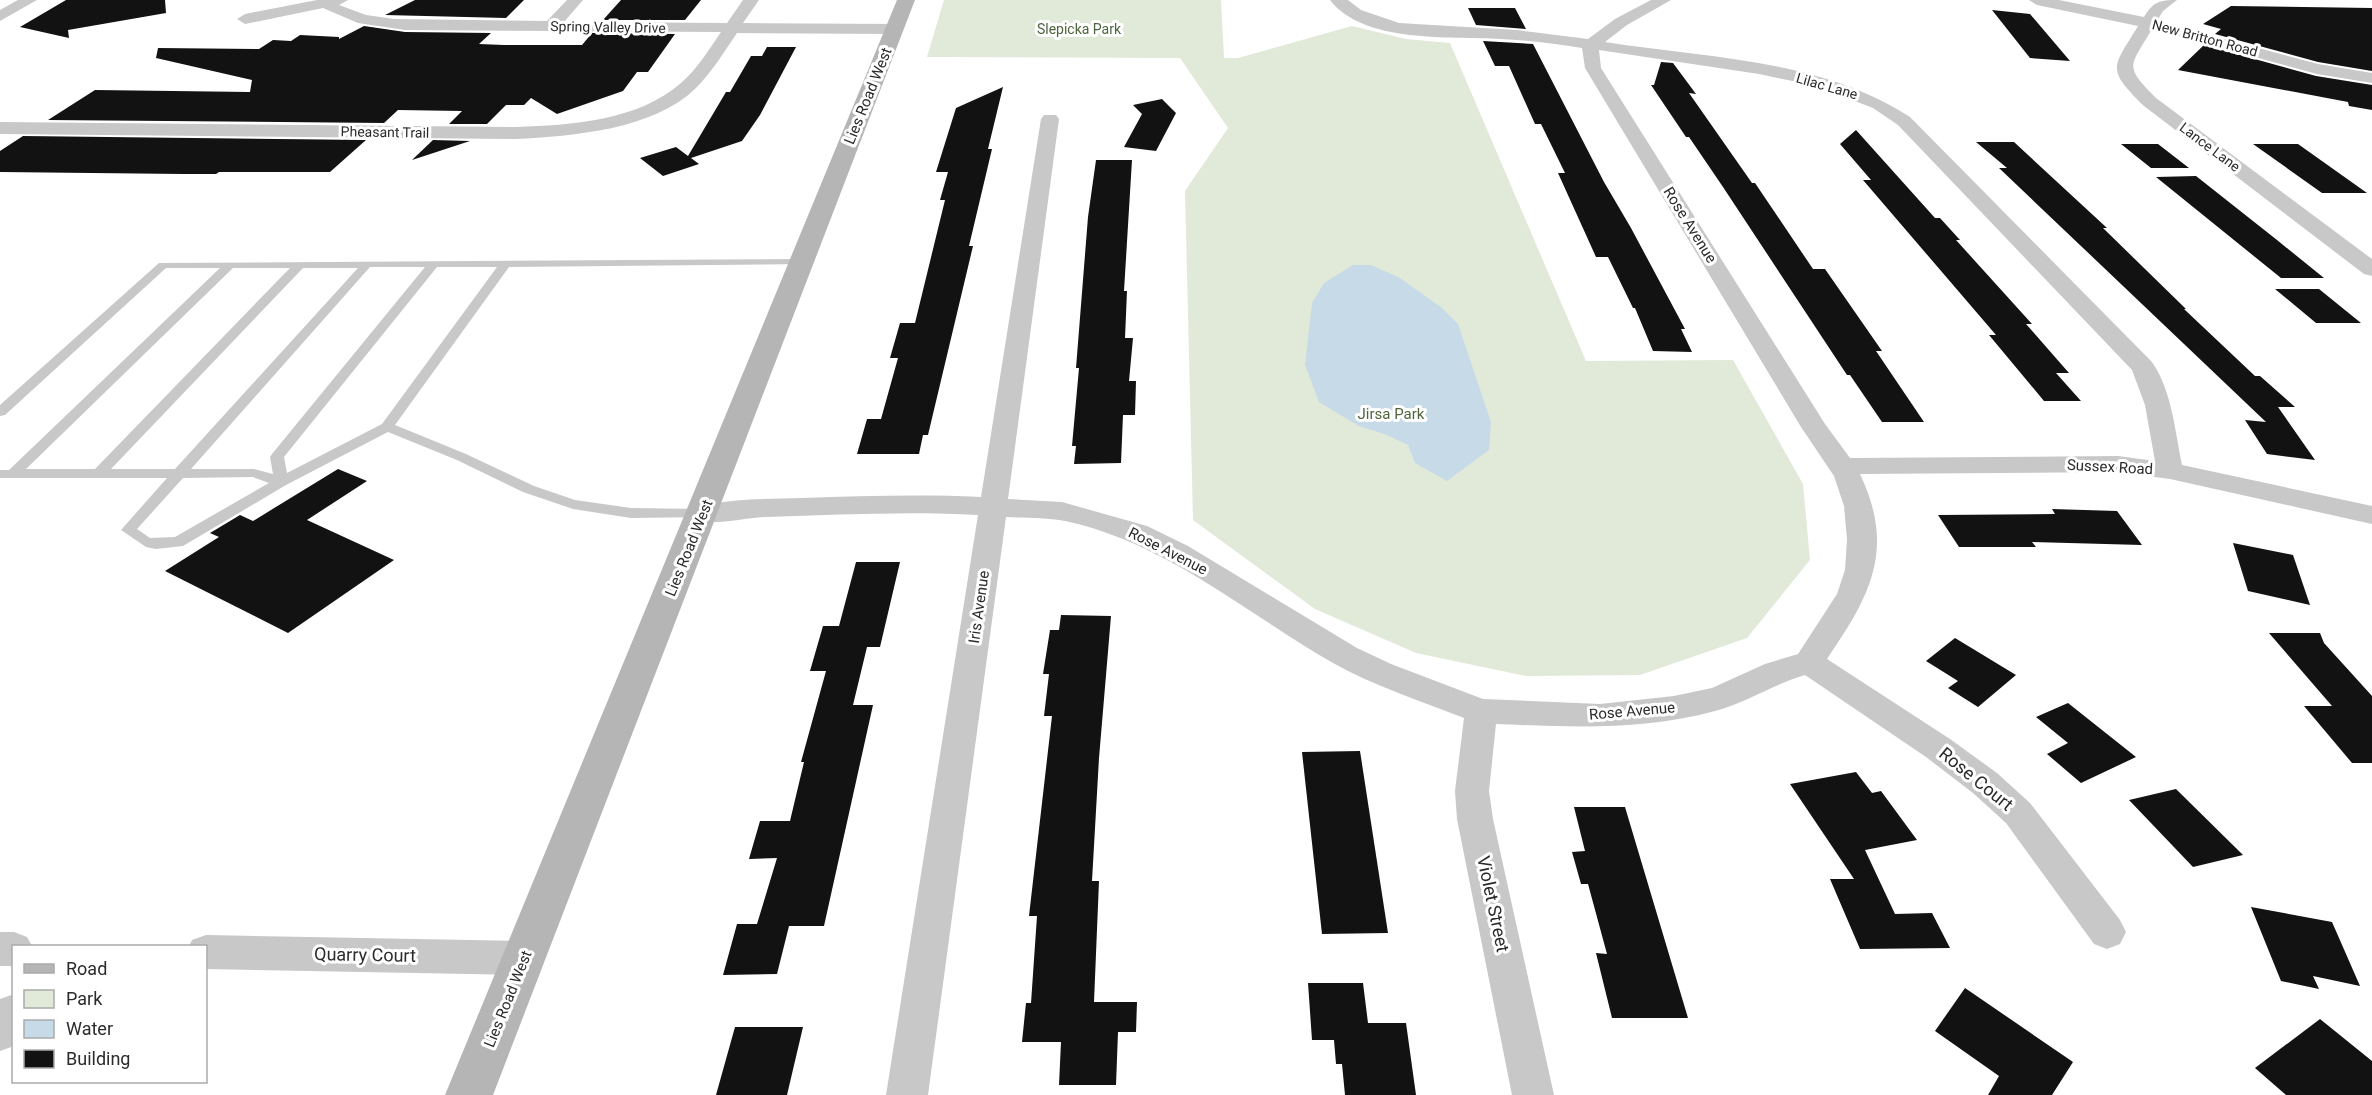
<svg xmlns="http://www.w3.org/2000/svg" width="2372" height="1095" font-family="Roboto,sans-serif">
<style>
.green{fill:#e1e9d9}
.water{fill:#c6dae8}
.building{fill:#121212}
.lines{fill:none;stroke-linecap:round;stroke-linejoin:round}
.lane{fill:#c8c8c8;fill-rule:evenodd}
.street{fill:#c8c8c8;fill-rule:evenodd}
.secondary{fill:#b5b5b5;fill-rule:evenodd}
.labels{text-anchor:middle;stroke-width:6;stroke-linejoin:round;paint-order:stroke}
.far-street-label{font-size:14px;fill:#2b2b2b;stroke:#fff}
.far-park-label{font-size:14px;fill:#4d643c;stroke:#fff}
.street-label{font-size:15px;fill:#2b2b2b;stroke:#fff}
.park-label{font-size:15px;fill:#4d643c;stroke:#fff}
.near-street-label{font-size:18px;fill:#2b2b2b;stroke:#fff}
</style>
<rect width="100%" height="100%" fill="#fff"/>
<polygon class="green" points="944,0 1221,0 1224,58 1238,58 1352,26 1406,39 1450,43 1586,361 1733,360 1803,484 1810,560 1747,638 1640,675 1526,676 1416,653 1315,609 1193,520 1185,191 1228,128 1180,58 927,57"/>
<polygon class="water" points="1353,265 1371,265 1400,278 1442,308 1458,324 1491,422 1489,450 1447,481 1415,463 1408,445 1387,435 1359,426 1319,402 1305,365 1312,303 1324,283"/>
<g class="building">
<polygon points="66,0 165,0 166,13 68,30 69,38 20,27"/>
<polygon points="415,0 524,0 506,18 385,15"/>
<polygon points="621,0 701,0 685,20 603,20"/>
<polygon points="2231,6 2372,8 2372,71 2318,62 2215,34 2221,29 2203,24"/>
<polygon points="1468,8 1515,8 1526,29 1476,25"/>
<polygon points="1992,10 2030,14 2070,61 2030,58"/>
<polygon points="364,26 405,32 491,33 479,44 504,45 582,45 592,33 675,34 648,72 637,72 623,91 557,114 531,98 524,105 506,105 487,124 449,124 462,111 398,110 384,123 48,120 95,90 250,92 252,80 156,58 158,48 259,49 273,40 291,41 300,35 339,37 339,39"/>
<polygon points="1483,41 1533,44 1604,182 1631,228 1685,329 1681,329 1692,352 1653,351 1635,308 1633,308 1608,257 1596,257 1558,173 1565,173 1541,124 1535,124 1509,66 1495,66"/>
<polygon points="2204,45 2316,76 2372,85 2372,110 2349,106 2348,102 2178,70"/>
<polygon points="767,47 796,47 760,115 742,141 691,158 699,164 663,176 640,158 676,147 688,156 726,92 730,92 751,56 762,56"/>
<polygon points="1661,62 1673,63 1696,94 1689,93 1752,183 1755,183 1813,269 1825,269 1882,351 1876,351 1924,422 1882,422 1850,375 1847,375 1723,187 1689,137 1686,137 1651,85 1654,85"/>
<polygon points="1003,87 988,149 992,149 969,246 973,246 928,435 923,435 919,454 857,454 867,419 881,419 898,358 890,358 900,323 915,323 945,200 940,200 948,172 936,172 956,108"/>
<polygon points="1162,99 1176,113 1156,151 1124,147 1142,114 1133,105"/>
<polygon points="1856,130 1935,218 1940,218 1960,240 1956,240 2032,324 2026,324 2069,373 2056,373 2081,401 2044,401 1989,335 1996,335 1863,180 1871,180 1840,144"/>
<polygon points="23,136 366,140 330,172 219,172 216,174 183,174 0,172 0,151"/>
<polygon points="433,140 470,141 412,160"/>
<polygon points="1976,142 2014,142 2107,228 2103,228 2186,309 2184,309 2255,376 2260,376 2295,407 2278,407 2315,460 2267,454 2245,420 2266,422 1999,168 2007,168"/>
<polygon points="2121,144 2158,144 2189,168 2151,168"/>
<polygon points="2253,144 2298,144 2367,193 2322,193"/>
<polygon points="1096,160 1132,160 1124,291 1127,291 1125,338 1133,338 1129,381 1136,381 1135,415 1123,415 1121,463 1074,464 1076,446 1072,446 1079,368 1076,368 1088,217"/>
<polygon points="2196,176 2277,240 2324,278 2281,278 2156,177"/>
<polygon points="2275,289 2319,289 2361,323 2316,323"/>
<polygon points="338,469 367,481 307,520 394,560 288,633 165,571 219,537 210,533 240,515 253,521"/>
<polygon points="2052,509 2117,511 2142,545 2032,542 2036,547 1959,547 1938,515 2055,514"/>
<polygon points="2233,543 2293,555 2310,605 2248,591"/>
<polygon points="856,562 900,562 880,647 867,647 853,705 873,705 824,926 789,926 777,974 723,975 737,924 757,924 777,858 749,859 760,821 790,821 804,762 801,762 826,671 810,671 823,626 839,626"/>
<polygon points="1061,615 1111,616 1099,758 1092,881 1099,881 1094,1002 1137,1002 1136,1032 1118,1032 1116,1085 1059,1085 1061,1042 1022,1042 1026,1003 1031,1003 1037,916 1029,916 1052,716 1044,716 1049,674 1043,674 1050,630 1059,630"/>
<polygon points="2269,633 2320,633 2324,643 2372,696 2372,763 2352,763 2304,706 2332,706"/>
<polygon points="1955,638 2016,675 1978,707 1948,688 1958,681 1926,661"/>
<polygon points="2068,703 2136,757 2081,783 2047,754 2068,743 2036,717"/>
<polygon points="1360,751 1388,933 1322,934 1302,752"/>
<polygon points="1856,772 1872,793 1881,791 1917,840 1865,850 1895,914 1932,913 1950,948 1860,949 1830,879 1854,879 1790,784"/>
<polygon points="2176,789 2243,855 2193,867 2129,800"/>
<polygon points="1574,807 1625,807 1688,1018 1612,1018 1596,953 1607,954 1588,884 1581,884 1572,852 1585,851"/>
<polygon points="2251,907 2332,922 2360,986 2313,976 2319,989 2281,981"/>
<polygon points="1308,983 1363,983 1368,1023 1406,1023 1416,1095 1345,1095 1342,1064 1336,1064 1334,1040 1312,1040"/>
<polygon points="1965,988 2073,1062 2052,1095 1988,1095 1999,1076 1935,1031"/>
<polygon points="2320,1019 2372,1061 2372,1095 2286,1095 2255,1068"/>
<polygon points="735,1027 803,1027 787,1095 716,1095"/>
</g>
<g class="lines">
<path class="lane" d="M802,259L808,262L806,264L509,267L395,425L466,454L534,486L575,500L631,508L703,509L708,511L710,514L708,517L631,518L573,509L523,492L457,460L388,432L286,485L183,546L156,549L146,547L121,530L167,478H0V470H9L220,268H166L5,415L0,416V405L159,263ZM370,267H425L272,454L270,457L273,474L254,469H191ZM437,267H497L382,424L287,473L284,457ZM233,268H290L95,469H26ZM303,268H358L175,469H111ZM253,477L269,483L175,537L150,538L137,529L183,478Z"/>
<g class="street">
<polygon points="18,0 37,0 0,21 0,10"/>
<path d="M317,0H348L339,5L366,15L394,19L547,21L567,0H583L564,22L727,23L743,0H759L743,23L895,24L903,29L895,34L737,33C724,52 712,72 696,88C653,130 573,136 516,139L0,134V122L516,127C572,125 637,121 681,83C697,69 709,50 721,32L405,30L358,23L323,8L245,24L237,19L245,14Z"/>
<path d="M1330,0H1348L1361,10L1399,23L1517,30L1588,39L1615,19L1651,0H1671L1627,25L1605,42C1708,58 1821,59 1910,117L2152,362C2172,391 2175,431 2182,465L2372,506V524L2170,479L2118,472L1860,474C1896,550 1870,596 1827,659L1950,739L1997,773L2030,803L2120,920L2126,932L2120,944L2107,949L2094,944L2006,823L1973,793L1926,757L1805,675C1774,684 1747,702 1715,711C1641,731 1572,727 1496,724L1489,791L1493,819L1554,1095H1512L1457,819L1455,791L1464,718C1421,701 1374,686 1333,663C1246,613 1165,542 1065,521C1046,517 1025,518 1006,517L928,1095H886L978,515C907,511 837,515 766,517C743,518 716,526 693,520L689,514L693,508C728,498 767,499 802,498C862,496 921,494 981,497L1041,119L1044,115H1056L1059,119L1008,499L1062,502L1147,526L1188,546L1357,648L1391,664L1483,699L1600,704L1674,696L1712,688L1765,664L1798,654L1837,594L1845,570L1847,539L1844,506L1834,476L1801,427L1585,68L1582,48C1555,44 1528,40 1500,39C1451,36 1364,44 1330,0ZM1599,50L1759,74L1816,86L1873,108L1898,125L2132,370L2145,405L2155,461L2118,456L1850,458L1825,424L1601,68Z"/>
<path d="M2029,0H2059L2144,17C2153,2 2159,0 2177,0L2163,11L2157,21L2318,64L2372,73V83L2317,74L2152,29C2130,67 2123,65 2156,98L2372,259V276L2364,274L2144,106C2106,68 2112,69 2138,26L2037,5Z"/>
<polygon points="0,932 14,932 27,937 32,946 14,946 14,966 0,966"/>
<polygon points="206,935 524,941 538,946 543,958 538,970 524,975 206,969 206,946 189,946 192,940"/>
<polygon points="14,994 14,1046 0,1051 0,999"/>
</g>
<polygon class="secondary" points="897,0 915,0 493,1095 445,1095"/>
</g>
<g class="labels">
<g class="far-street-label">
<text transform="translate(608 27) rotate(1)" y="5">Spring Valley Drive</text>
<text transform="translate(2205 38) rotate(15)" y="5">New Britton Road</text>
<text transform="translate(1827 86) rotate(16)" y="5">Lilac Lane</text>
<text transform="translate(385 132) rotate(1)" y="5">Pheasant Trail</text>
<text transform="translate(2210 147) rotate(37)" y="5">Lance Lane</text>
</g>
<g class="far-park-label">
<text x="1079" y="34">Slepicka Park</text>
</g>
<g class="street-label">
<text transform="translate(868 96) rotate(-68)" y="5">Lies Road West</text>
<text transform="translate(1690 225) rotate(58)" y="5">Rose Avenue</text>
<text transform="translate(2110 467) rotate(3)" y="5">Sussex Road</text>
<text transform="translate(689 548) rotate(-68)" y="5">Lies Road West</text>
<text transform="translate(1168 551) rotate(27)" y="5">Rose Avenue</text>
<text transform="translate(979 607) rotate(-82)" y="5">Iris Avenue</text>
<text transform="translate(1632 711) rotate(-5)" y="5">Rose Avenue</text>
<text transform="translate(508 999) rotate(-68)" y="5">Lies Road West</text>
</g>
<g class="park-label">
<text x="1391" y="419">Jirsa Park</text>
</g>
<g class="near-street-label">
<text transform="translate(1976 779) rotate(39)" y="6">Rose Court</text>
<text transform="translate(1493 904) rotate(78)" y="6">Violet Street</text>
<text transform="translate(365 955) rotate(1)" y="6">Quarry Court</text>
</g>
</g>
<rect x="12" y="945" width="195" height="138" fill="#ffffff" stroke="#aaaaaa" stroke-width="1.5"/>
<rect x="24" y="964" width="30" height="9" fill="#b5b5b5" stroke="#aaaaaa" stroke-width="1.5"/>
<text x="66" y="975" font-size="18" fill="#2b2b2b">Road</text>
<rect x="24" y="990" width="30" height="18" fill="#e1e9d9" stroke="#aaaaaa" stroke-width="1.5"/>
<text x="66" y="1005" font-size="18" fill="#2b2b2b">Park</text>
<rect x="24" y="1020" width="30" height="18" fill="#c6dae8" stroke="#aaaaaa" stroke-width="1.5"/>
<text x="66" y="1035" font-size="18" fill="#2b2b2b">Water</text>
<rect x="24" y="1050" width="30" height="18" fill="#121212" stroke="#aaaaaa" stroke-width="1.5"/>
<text x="66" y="1065" font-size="18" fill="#2b2b2b">Building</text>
</svg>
